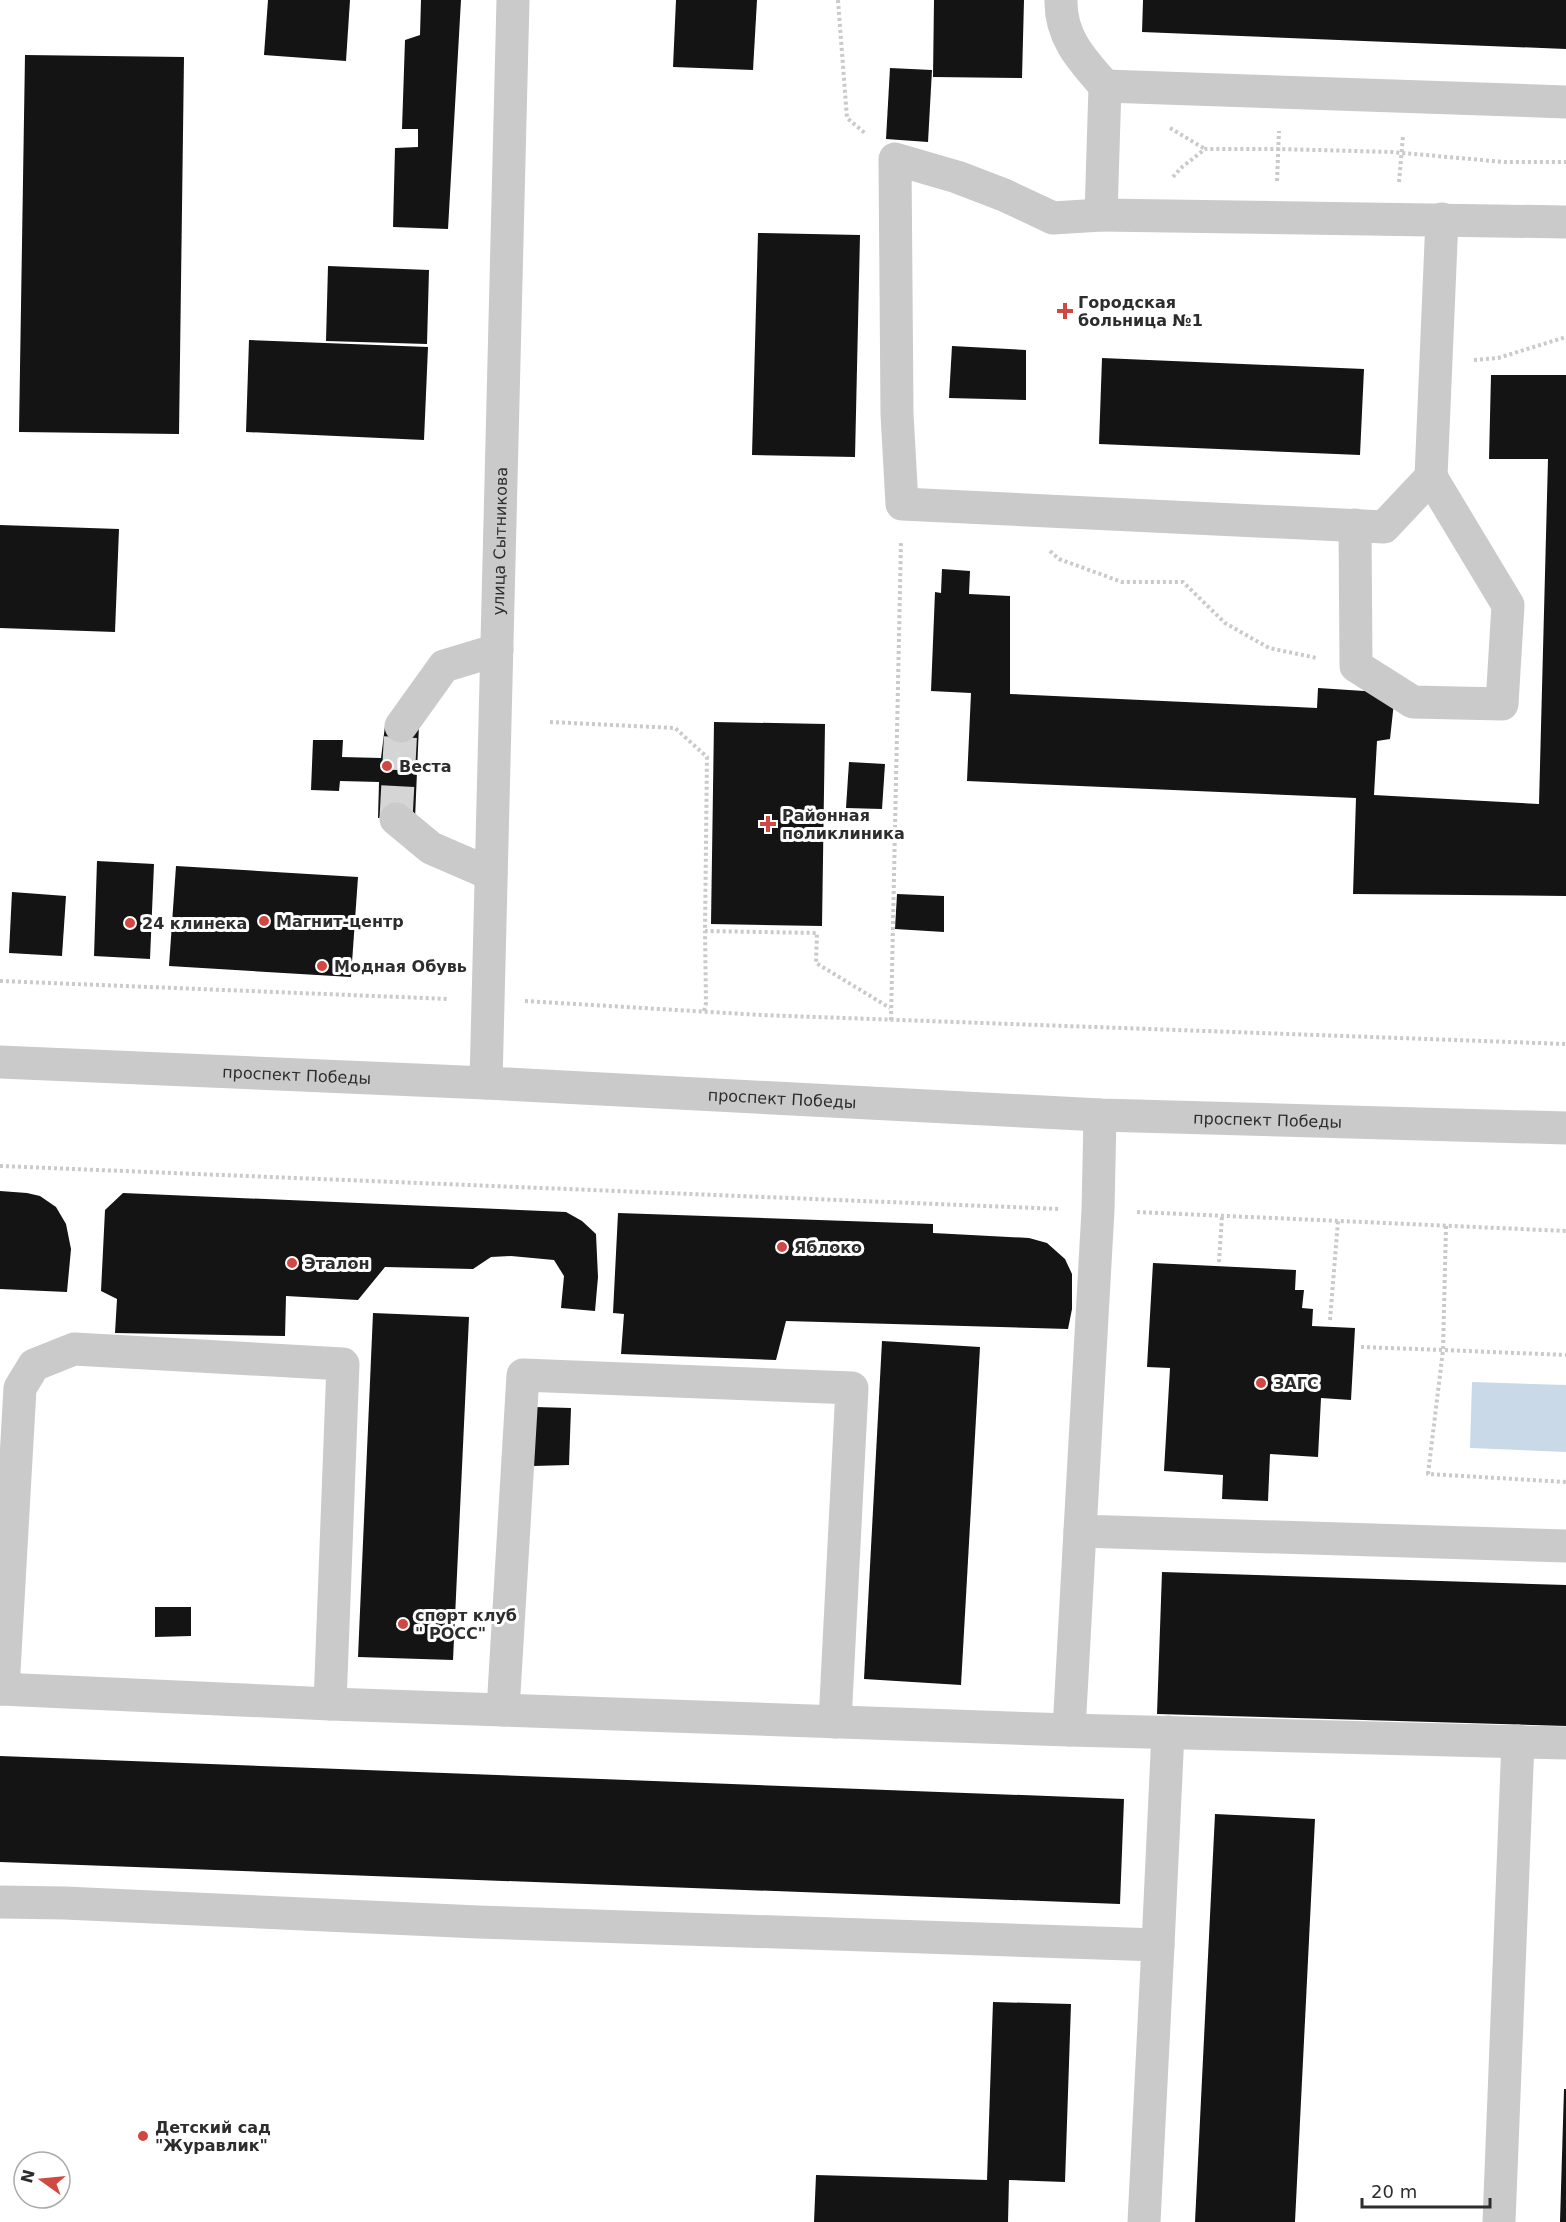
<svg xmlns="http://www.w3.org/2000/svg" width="1566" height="2222" font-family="'DejaVu Sans',sans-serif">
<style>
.water{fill:#cad9e7}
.building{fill:#141414}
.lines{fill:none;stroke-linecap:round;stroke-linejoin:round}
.minor-tunnel{stroke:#d5d5d5;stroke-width:33;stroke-dasharray:33 16;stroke-linecap:butt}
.path{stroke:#cacaca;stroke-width:4;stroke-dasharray:3 3;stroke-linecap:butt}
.minor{stroke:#cacaca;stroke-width:33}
.poi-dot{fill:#d14742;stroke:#fff;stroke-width:2}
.labels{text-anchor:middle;stroke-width:6;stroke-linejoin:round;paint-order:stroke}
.poi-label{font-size:16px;font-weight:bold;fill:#2d2d2d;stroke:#fff;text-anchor:start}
.street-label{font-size:16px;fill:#2d2d2d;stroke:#fff}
</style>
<rect width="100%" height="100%" fill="#fff"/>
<polygon class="water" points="1472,1382 1566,1385 1566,1452 1470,1448"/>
<g class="building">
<polygon points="268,0 350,0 346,61 264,55"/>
<polygon points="421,0 461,0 448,229 393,227 395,148 418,147 418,129 402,129 405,40 420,35"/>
<polygon points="676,0 757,0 753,70 673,67"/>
<polygon points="934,0 1024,0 1022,78 933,77"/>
<polygon points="1143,0 1566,0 1566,49 1142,32"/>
<polygon points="25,55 184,57 179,434 19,432"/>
<polygon points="890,68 932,70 928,142 886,139"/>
<polygon points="758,233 860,235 855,457 752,455"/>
<polygon points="328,266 429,270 427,344 326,341"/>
<polygon points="249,340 428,347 424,440 246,432"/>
<polygon points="952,346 1026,350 1026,400 949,398"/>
<polygon points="1102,358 1364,369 1360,455 1099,444"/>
<polygon points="1491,375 1566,375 1566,896 1353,894 1356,798 967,781 971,693 931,691 935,592 941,593 942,569 970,571 969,594 1010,596 1010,694 1317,708 1318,688 1395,693 1390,739 1377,741 1374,795 1539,804 1548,459 1489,459"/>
<polygon points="0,525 119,529 115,632 0,628"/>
<polygon points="714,722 825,724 822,926 711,924"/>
<polygon points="419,725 415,819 378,818 379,782 340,781 339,791 311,790 313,740 343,740 342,757 381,758 385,726"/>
<polygon points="849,762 885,764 882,809 846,808"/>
<polygon points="97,861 154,864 150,959 94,956"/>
<polygon points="176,866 358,877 351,977 169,966"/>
<polygon points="12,892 66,896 62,956 9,953"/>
<polygon points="897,894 944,896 944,932 895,929"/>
<polygon points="0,1191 27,1193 40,1196 56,1207 66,1224 71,1249 67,1292 0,1289"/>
<polygon points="123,1193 566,1212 582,1221 596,1234 598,1277 595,1311 561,1308 564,1276 554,1260 511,1256 491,1257 473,1269 385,1267 358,1300 286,1296 285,1336 115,1333 117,1299 101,1291 105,1210"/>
<polygon points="618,1213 933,1224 933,1233 1029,1238 1047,1243 1065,1259 1072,1274 1072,1309 1068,1329 786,1321 776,1360 621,1354 624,1314 613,1313"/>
<polygon points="1153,1263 1296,1270 1295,1290 1304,1290 1302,1308 1313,1309 1312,1326 1355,1328 1351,1400 1321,1398 1318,1457 1270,1454 1268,1501 1222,1499 1223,1475 1164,1471 1170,1368 1147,1367"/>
<polygon points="373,1313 469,1317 453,1660 358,1657"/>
<polygon points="882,1341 980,1347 961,1685 864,1679"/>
<polygon points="535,1407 571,1408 569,1465 533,1466"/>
<polygon points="1162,1572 1566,1585 1566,1726 1157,1714"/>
<polygon points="155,1607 191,1607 191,1636 155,1637"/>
<polygon points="0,1756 1124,1799 1120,1904 0,1862"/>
<polygon points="1215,1814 1315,1819 1295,2222 1195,2222"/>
<polygon points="993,2002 1071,2004 1065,2182 1009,2180 1008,2222 814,2222 816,2175 987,2180"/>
<polygon points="1564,2089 1566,2089 1566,2222 1560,2222"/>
</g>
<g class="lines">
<polyline class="minor-tunnel" points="396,819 401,726"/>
<g class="path">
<polyline points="838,0 847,118 866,134"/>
<polyline points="1170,128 1205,149"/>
<polyline points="1173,177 1181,168 1205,149 1279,149 1392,152 1504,162 1566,162"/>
<polyline points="1277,181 1279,131"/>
<polyline points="1399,182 1403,136"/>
<polyline points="1474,360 1498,358 1566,337"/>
<polyline points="1050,551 1059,559 1122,582 1183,582 1225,623 1269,648 1317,658"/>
<polyline points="550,722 675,728 707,757 705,931 817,933 816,963 890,1008"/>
<polyline points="0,981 449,999"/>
<polyline points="525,1001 761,1015 1566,1044"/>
<polyline points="704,1011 706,1003 705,931"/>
<polyline points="891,1020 901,541"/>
<polyline points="0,1166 1060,1209"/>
<polyline points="1137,1212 1566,1231"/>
<polyline points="1446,1226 1443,1350 1566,1355"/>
<polyline points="1219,1262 1222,1216"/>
<polyline points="1330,1320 1338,1221"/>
<polyline points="1361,1347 1443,1350 1428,1474 1566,1482"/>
</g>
<g class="minor">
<path d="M1061,0C1060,37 1082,60 1105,86L1101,215L1566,222"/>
<polyline points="1105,86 1566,102"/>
<polyline points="1101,215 1053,218 1004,195 957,177 895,159 897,414 902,504 1384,527 1431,477 1442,219"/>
<polyline points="1355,525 1356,666 1413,702 1502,704 1508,605 1431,477"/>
<polyline points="401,726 444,666 497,650"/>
<polyline points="396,819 431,848 491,874"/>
<path id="s1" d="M0,1062L486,1083L1100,1115L1566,1128"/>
<path id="s2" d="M486,1083L513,0"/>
<polyline points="1100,1115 1098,1210 1080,1531 1566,1546"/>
<polyline points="0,1689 330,1704 1069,1730 1080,1531"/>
<polyline points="3,1689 20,1388 34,1365 74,1349 343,1364 330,1704"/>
<polyline points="503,1710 523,1375 852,1388 835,1722"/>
<polyline points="1069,1730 1566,1743"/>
<polyline points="0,1902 65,1903 478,1922 1158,1945 1144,2222"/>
<polyline points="1158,1945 1168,1732"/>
<polyline points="1499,2222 1518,1741"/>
</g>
</g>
<g class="poi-dot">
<path d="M1062 302h6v6h6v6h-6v6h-6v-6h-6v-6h6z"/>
<circle cx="387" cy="766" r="6"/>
<path d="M765 815h6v6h6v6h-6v6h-6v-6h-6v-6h6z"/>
<circle cx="264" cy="921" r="6"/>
<circle cx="130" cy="923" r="6"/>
<circle cx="322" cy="966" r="6"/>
<circle cx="782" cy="1247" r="6"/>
<circle cx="292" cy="1263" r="6"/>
<circle cx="1261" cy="1383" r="6"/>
<circle cx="403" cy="1624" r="6"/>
<circle cx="143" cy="2136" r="6"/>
</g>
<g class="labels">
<g class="poi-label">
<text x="1078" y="308">Городская<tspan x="1078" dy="18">больница №1</tspan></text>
<text x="399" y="772">Веста</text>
<text x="782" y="821">Районная<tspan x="782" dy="18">поликлиника</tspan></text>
<text x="276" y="927">Магнит-центр</text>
<text x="142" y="929">24 клинека</text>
<text x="334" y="972">Модная Обувь</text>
<text x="794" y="1253">Яблоко</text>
<text x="304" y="1269">Эталон</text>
<text x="1273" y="1389">ЗАГС</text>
<text x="415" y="1621">спорт клуб<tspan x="415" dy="18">" РОСС"</tspan></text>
<text x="155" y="2133">Детский сад<tspan x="155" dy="18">"Журавлик"</tspan></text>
</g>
<g class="street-label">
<text dy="6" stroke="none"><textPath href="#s2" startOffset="542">улица Сытникова</textPath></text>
<text dy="6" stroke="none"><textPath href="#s1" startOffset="297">проспект Победы</textPath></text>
<text dy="6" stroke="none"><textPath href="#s1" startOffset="783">проспект Победы</textPath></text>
<text dy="6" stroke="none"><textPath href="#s1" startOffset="1269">проспект Победы</textPath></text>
</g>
</g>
<g transform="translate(42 2180) rotate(285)"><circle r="28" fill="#ffffff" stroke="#ababab" stroke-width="1.5"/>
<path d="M0-4.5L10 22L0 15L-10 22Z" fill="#d14742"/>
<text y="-9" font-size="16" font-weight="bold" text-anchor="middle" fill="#2d2d2d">N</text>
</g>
<path d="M1362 2198v9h128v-9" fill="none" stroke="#2d2d2d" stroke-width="3"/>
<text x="1371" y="2198" font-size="18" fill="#2d2d2d" stroke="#ffffff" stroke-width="4.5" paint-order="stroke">20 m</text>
</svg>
